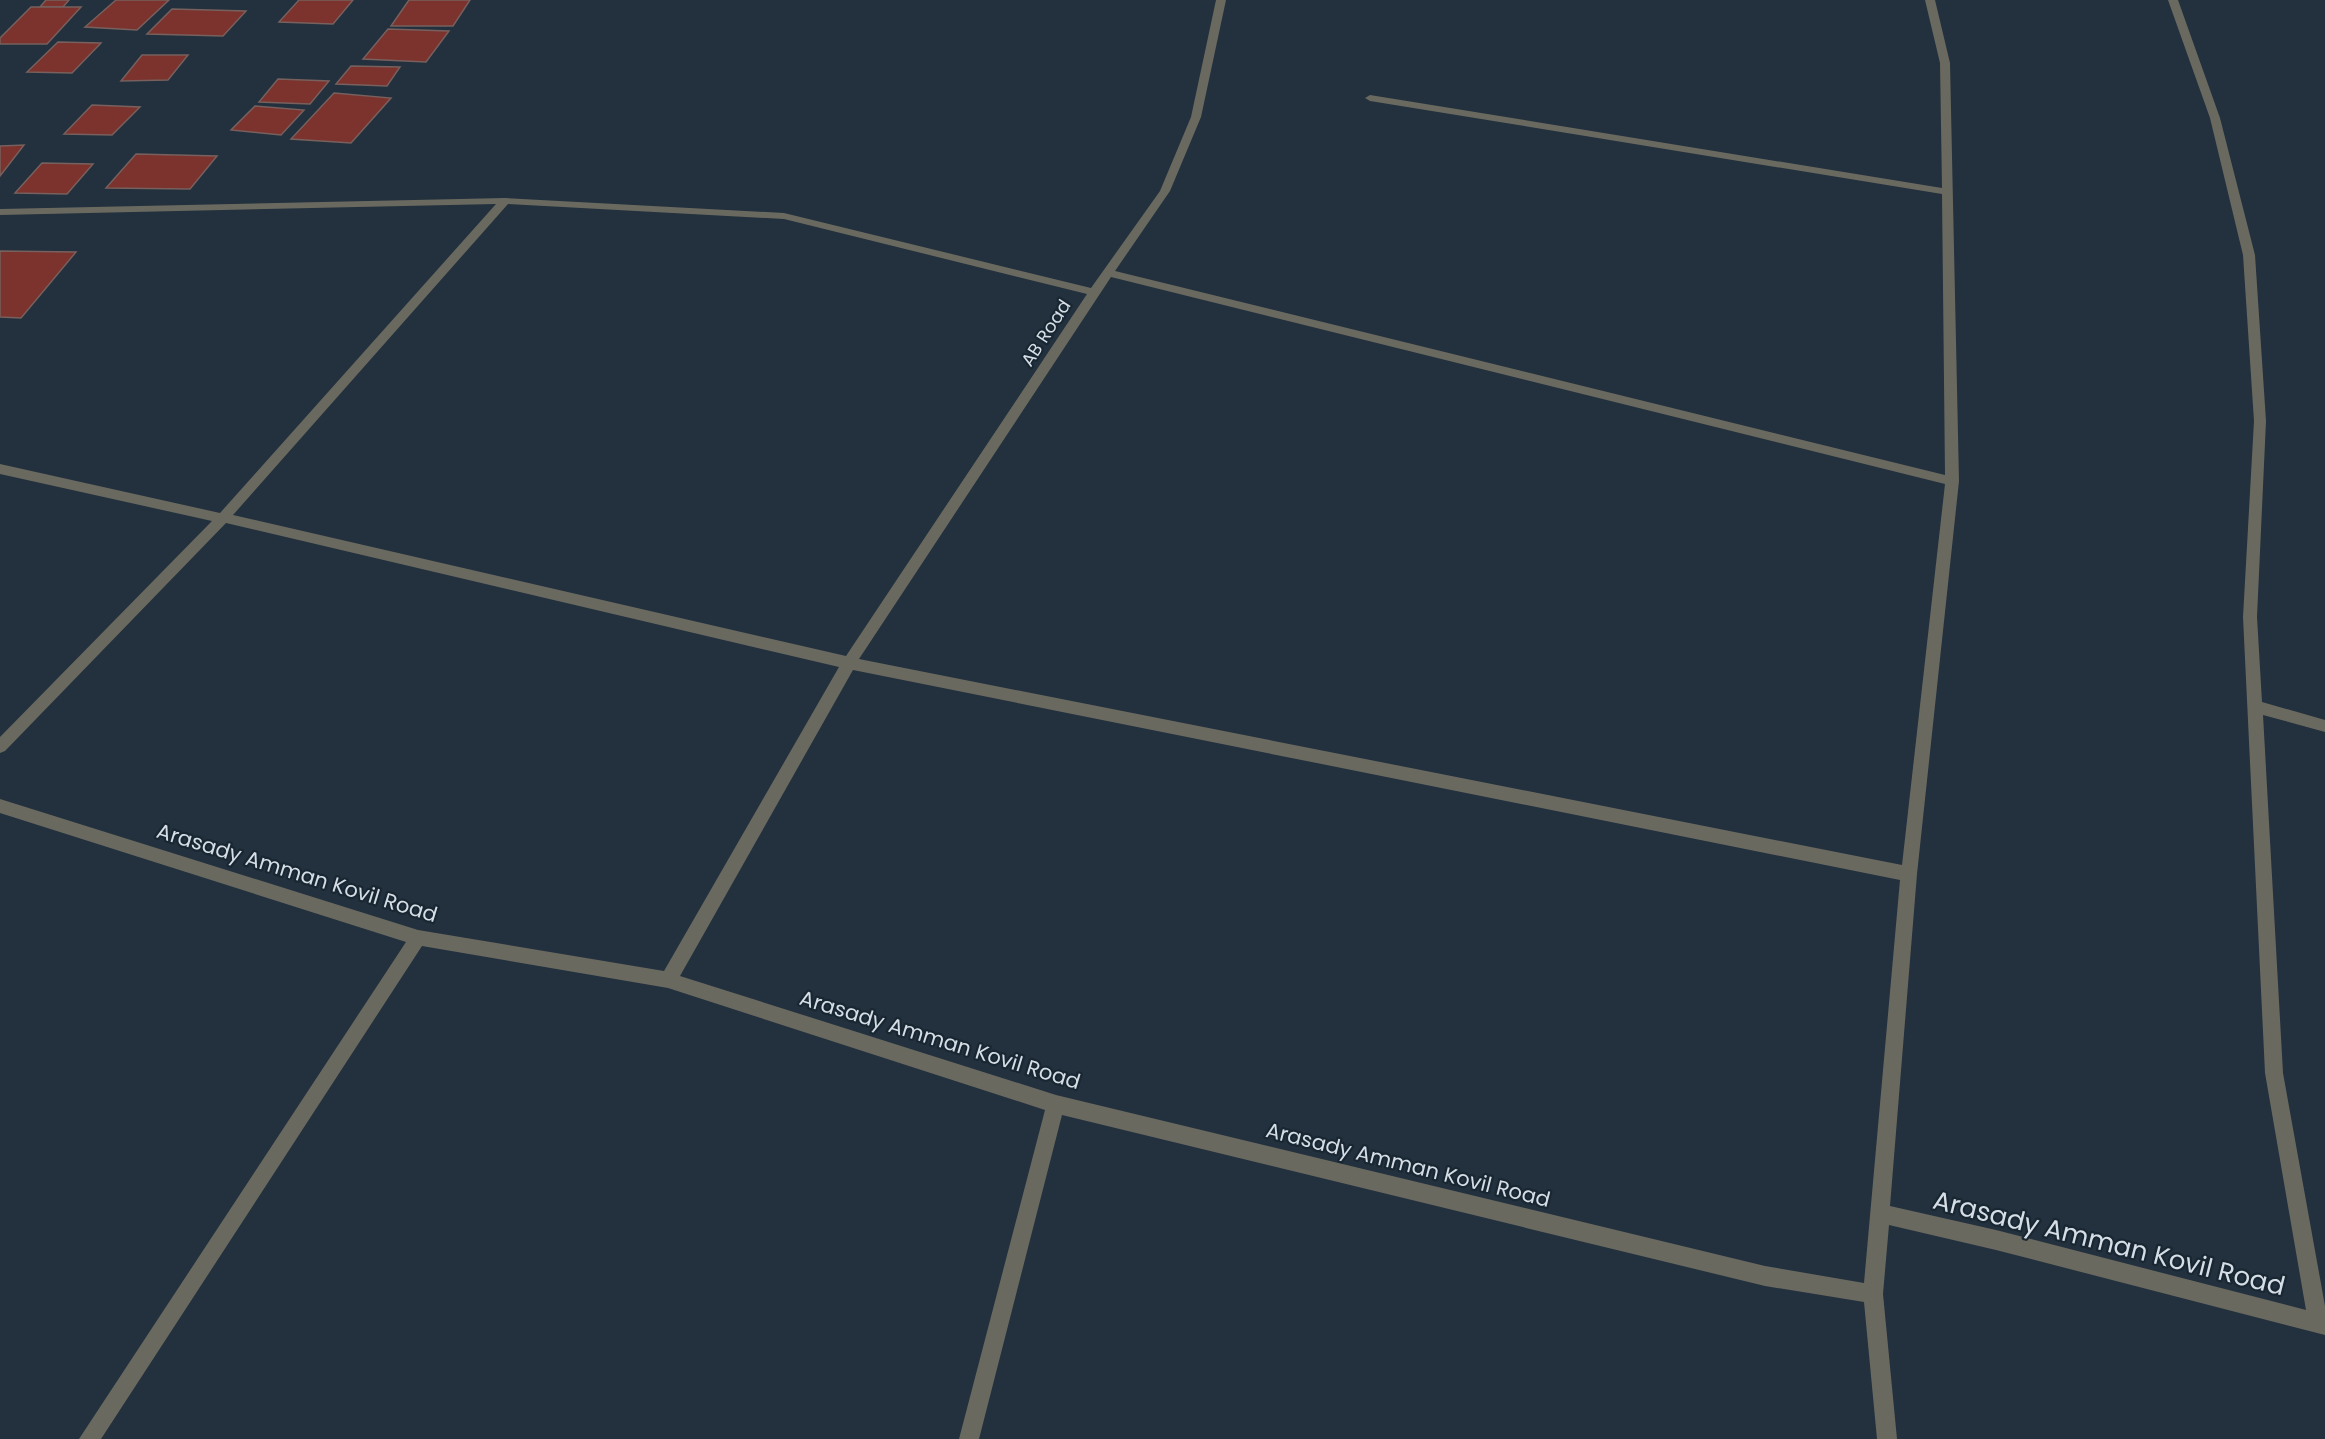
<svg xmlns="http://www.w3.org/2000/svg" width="2325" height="1439" font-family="Poppins,sans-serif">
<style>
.building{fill:#7c322d;stroke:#77605d;stroke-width:1.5}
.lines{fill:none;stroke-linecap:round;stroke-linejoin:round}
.street{fill:#6a6960;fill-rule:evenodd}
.labels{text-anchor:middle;stroke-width:4.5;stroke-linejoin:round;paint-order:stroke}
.far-street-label{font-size:18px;fill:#d5dee6;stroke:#192733}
.street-label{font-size:21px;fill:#d5dee6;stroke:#192733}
.near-street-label{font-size:26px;fill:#d5dee6;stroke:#192733}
</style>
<rect width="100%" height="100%" fill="#22313d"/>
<g class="building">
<polygon points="46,0 69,0 63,7 40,7"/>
<polygon points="116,0 169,0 137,30 85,27"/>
<polygon points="299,0 353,0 333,24 279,22"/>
<polygon points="409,0 470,0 453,26 391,26"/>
<polygon points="31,7 81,7 47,44 0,44 0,38"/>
<polygon points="172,9 246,11 223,36 147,34"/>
<polygon points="388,29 449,31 426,62 363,59"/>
<polygon points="58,42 101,43 72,73 27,72"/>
<polygon points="142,55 188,55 168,80 121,81"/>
<polygon points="351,66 400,67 387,86 336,84"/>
<polygon points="278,79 329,81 310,104 259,102"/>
<polygon points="334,93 391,98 351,143 291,139"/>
<polygon points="92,105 140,107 112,135 64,134"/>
<polygon points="255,106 304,110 281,135 231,130"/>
<polygon points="24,145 0,176 0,146"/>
<polygon points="136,154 217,156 190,189 106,188"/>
<polygon points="42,163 93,164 67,194 15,193"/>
<polygon points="0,251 76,252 21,318 0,317"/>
</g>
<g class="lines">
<path class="street" d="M1216,0H1226L1201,117L1170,191L1115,271L1945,475L1942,194L1370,101L1365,98L1370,95L1942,188L1940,63L1925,0H1935L1950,63L1959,481L1917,874L1890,1206L1996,1230L2306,1310L2265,1073L2243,617L2254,421L2243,255L2210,118L2168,0H2178L2220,118L2255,255L2266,421L2257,617L2262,702L2325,720V732L2263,715L2283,1073L2325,1306V1335L1996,1250L1889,1225L1883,1294L1897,1439H1877L1864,1302L1765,1286L1062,1115L979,1439H959L1045,1110L668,988L422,946L101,1439H79L406,942L0,813V799L418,930L664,971L839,667L226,523L5,751L0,753V737L212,521L0,474V464L220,513L496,204L0,215V209L505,198L784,213L1091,288L1160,191L1191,117ZM508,204L784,219L1087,294L846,656L233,515ZM1111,277L1945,484L1902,865L859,659ZM853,670L1900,880L1864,1283L1765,1266L1056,1095L680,976Z"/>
</g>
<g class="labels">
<g class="far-street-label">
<text transform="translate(1046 333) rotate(-57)" y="6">AB Road</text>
</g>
<g class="street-label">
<text transform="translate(297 873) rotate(17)" y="7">Arasady Amman Kovil Road</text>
<text transform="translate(940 1040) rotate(17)" y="7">Arasady Amman Kovil Road</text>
<text transform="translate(1408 1165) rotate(14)" y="7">Arasady Amman Kovil Road</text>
</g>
<g class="near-street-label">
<text transform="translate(2109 1243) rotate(14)" y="9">Arasady Amman Kovil Road</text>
</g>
</g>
</svg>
